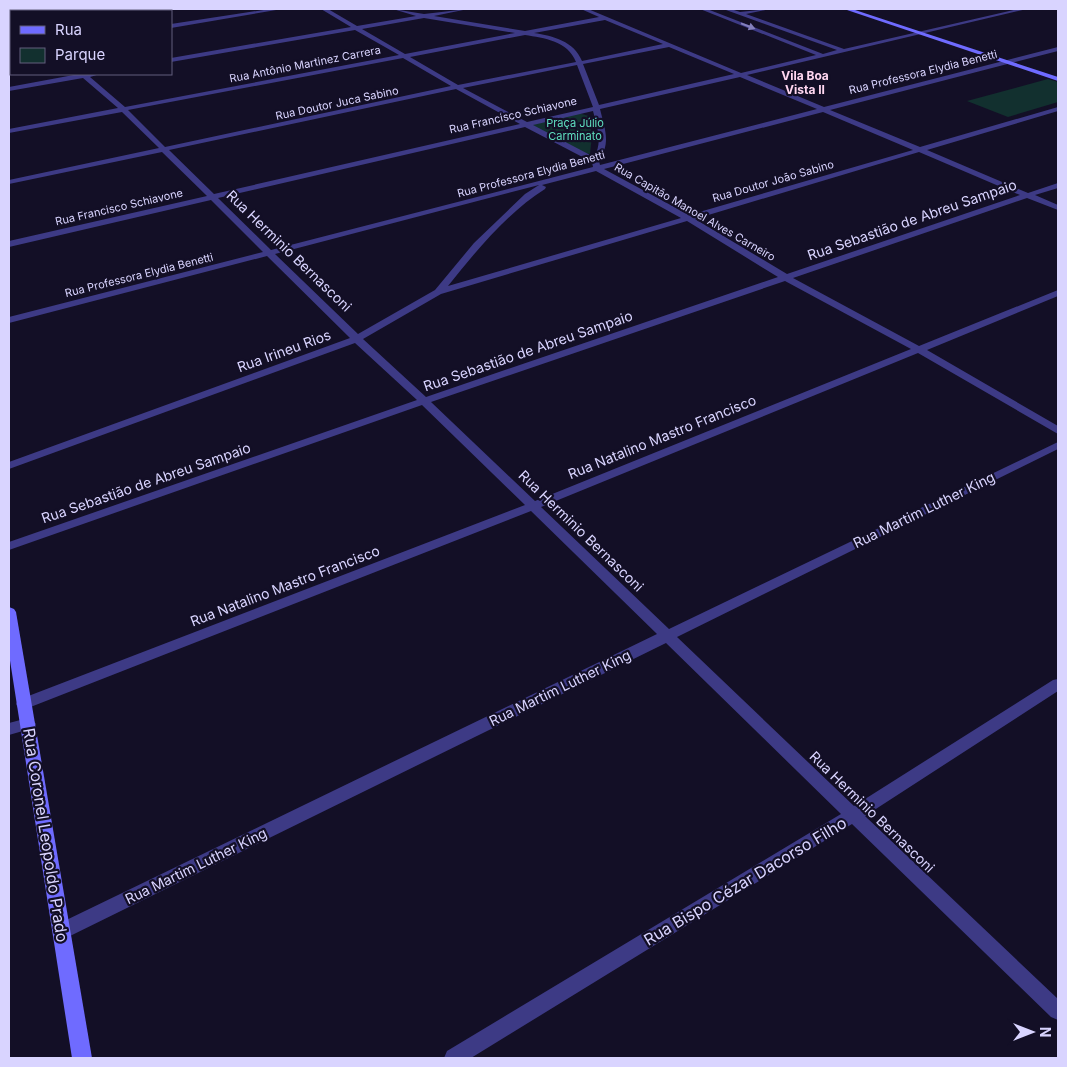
<svg xmlns="http://www.w3.org/2000/svg" width="1067" height="1067" font-family="Inter,sans-serif">
<style>
.green{fill:#12302f}
.lines{fill:none;stroke-linecap:round;stroke-linejoin:round}
.street{fill:#3d3a85;fill-rule:evenodd}
.secondary{fill:#6f6bff;fill-rule:evenodd}
.oneway{fill:#837fbc}
.labels{text-anchor:middle;stroke-width:4.5;stroke-linejoin:round;paint-order:stroke}
.far-street-label{font-size:11px;fill:#d9d4ff;stroke:#130f26}
.far-park-label{font-size:11px;fill:#5fe0c0;stroke:#130f26}
.far-neighbourhood-label{font-size:12px;font-weight:bold;fill:#ffd6f0;stroke:#130f26}
.street-label{font-size:14px;fill:#d9d4ff;stroke:#130f26}
.near-street-label{font-size:16px;fill:#d9d4ff;stroke:#130f26}
</style>
<rect width="100%" height="100%" fill="#130f26"/>
<g class="green">
<polygon points="1048,79 1058,82 1058,102 1008,117 967,101"/>
<polygon points="578,113 589,116 592,135 590,154 583,153 531,125"/>
</g>
<g class="lines">
<g class="street">
<polygon points="14,9 20,9 22,11 16,11"/>
<polygon points="81,9 96,9 88,11 73,11"/>
<polygon points="270,9 282,9 171,28 171,24"/>
<path d="M321,9H328L357,26L416,16L393,9L424,14L468,9L434,16L525,31L599,17L581,9H588L741,73L816,55L700,9H707L823,54L837,50L726,10L731,9L740,12L770,9L746,14L844,49L1018,9H1027L747,75L824,107L1058,47V51L830,110L920,147L1058,107V111L927,150L1028,193L1058,183V188L1035,195L1058,205V210L1027,198L793,278L919,346L1058,290V296L927,350L1058,426V434L918,353L541,507L669,629L1058,442V449L677,637L854,806L1053,680L1058,679V691L865,816L1058,999V1020L1051,1017L852,824L471,1058H444L447,1051L841,814L666,643L68,937L62,939L56,937L53,931L56,925L657,634L531,511L28,708L23,709L18,708L16,704L18,700L525,505L422,405L9,550V542L417,400L355,343L9,469V462L350,338L267,256L9,323V317L263,252L211,200L9,247V241L207,196L162,152L9,184V180L159,148L122,112L9,133V129L118,108L83,78L9,91V87L79,74H100L90,77L125,107L399,55L355,30L171,62V58L351,27ZM424,18L515,33L405,54L362,29ZM605,20L663,44L582,61C574,41 553,36 534,33ZM525,35C544,38 568,41 576,62L458,85L410,57ZM669,47L734,74L599,105L583,64ZM403,58L451,86L165,147L128,110ZM577,65L593,107L527,122L463,88ZM740,77L817,109L600,165L599,161C611,142 605,130 600,109ZM456,89L520,124L214,194L169,150ZM593,111C597,126 603,143 594,157L533,125ZM823,112L913,150L689,215L604,169ZM525,127L592,162L593,167L271,250L218,198ZM919,152L1020,195L787,274L695,219ZM596,171L681,218L448,286C476,251 507,213 545,189L546,187L542,185ZM539,185L525,194L474,243L435,290L358,334L275,254ZM687,221L778,277L426,397L363,339L441,294ZM785,281L911,349L535,501L431,402Z"/>
<rect x="9" y="19" width="2" height="4"/>
<rect x="9" y="50" width="2" height="4"/>
<polygon points="28,718 33,720 36,724 33,728 9,735 9,723"/>
</g>
<g class="secondary">
<polygon points="844,9 852,9 1058,77 1058,81"/>
<polygon points="9,607 14,609 16,612 92,1058 72,1058 9,654"/>
</g>
</g>
<defs><path id="oneway-solid" d="M-6-.8H1V-3.2L6.5 0L1 3.2V.8H-6Z" transform="scale(1.25)"/></defs>
<use class="oneway" href="#oneway-solid" transform="translate(748 26) rotate(21)"/>
<g class="labels">
<g class="far-street-label">
<text transform="translate(305 64) rotate(-11)" y="4">Rua Antônio Martinez Carrera</text>
<text transform="translate(923 72) rotate(-14)" y="4">Rua Professora Elydia Benetti</text>
<text transform="translate(337 103) rotate(-12)" y="4">Rua Doutor Juca Sabino</text>
<text transform="translate(513 115) rotate(-13)" y="4">Rua Francisco Schiavone</text>
<text transform="translate(531 174) rotate(-15)" y="4">Rua Professora Elydia Benetti</text>
<text transform="translate(773 181) rotate(-16)" y="4">Rua Doutor João Sabino</text>
<text transform="translate(119 207) rotate(-13)" y="4">Rua Francisco Schiavone</text>
<text transform="translate(695 212) rotate(30)" y="4">Rua Capitão Manoel Alves Carneiro</text>
<text transform="translate(139 275) rotate(-14)" y="4">Rua Professora Elydia Benetti</text>
</g>
<g class="far-park-label">
<text x="575" y="127">Praça Júlio<tspan x="575" dy="13">Carminato</tspan></text>
</g>
<g class="far-neighbourhood-label">
<text x="805" y="80">Vila Boa<tspan x="805" dy="14">Vista II</tspan></text>
</g>
<g class="street-label">
<text transform="translate(912 220) rotate(-19)" y="5">Rua Sebastião de Abreu Sampaio</text>
<text transform="translate(289 251) rotate(44)" y="5">Rua Herminio Bernasconi</text>
<text transform="translate(284 351) rotate(-20)" y="5">Rua Irineu Rios</text>
<text transform="translate(528 351) rotate(-19)" y="5">Rua Sebastião de Abreu Sampaio</text>
<text transform="translate(662 437) rotate(-22)" y="5">Rua Natalino Mastro Francisco</text>
<text transform="translate(146 483) rotate(-19)" y="5">Rua Sebastião de Abreu Sampaio</text>
<text transform="translate(924 510) rotate(-26)" y="5">Rua Martim Luther King</text>
<text transform="translate(581 531) rotate(44)" y="5">Rua Herminio Bernasconi</text>
<text transform="translate(285 586) rotate(-21)" y="5">Rua Natalino Mastro Francisco</text>
<text transform="translate(560 688) rotate(-26)" y="5">Rua Martim Luther King</text>
<text transform="translate(872 812) rotate(44)" y="5">Rua Herminio Bernasconi</text>
<text transform="translate(196 866) rotate(-26)" y="5">Rua Martim Luther King</text>
</g>
<g class="near-street-label">
<text transform="translate(46 835) rotate(81)" y="6">Rua Coronel Leopoldo Prado</text>
<text transform="translate(745 881) rotate(-31)" y="6">Rua Bispo Cézar Dacorso Filho</text>
</g>
</g>
<rect width="1067" height="1067" fill="none" stroke="#d9d4ff" stroke-width="20"/>
<rect x="10" y="10" width="162" height="65" fill="#130f26" stroke="#625e7d"/>
<rect x="20" y="26" width="25" height="8" fill="#6f6bff" stroke="#625e7d"/>
<text x="55" y="35" font-size="15" fill="#d9d4ff">Rua</text>
<rect x="20" y="48" width="25" height="15" fill="#12302f" stroke="#625e7d"/>
<text x="55" y="60" font-size="15" fill="#d9d4ff">Parque</text>
<g transform="translate(1032 1032) rotate(90)" stroke="#130f26" stroke-width="4" paint-order="stroke">
<path d="M0-4L9 19L0 12L-9 19Z" fill="#d9d4ff"/>
<text y="-8" font-size="14" font-weight="bold" text-anchor="middle" fill="#d9d4ff">N</text>
</g>
</svg>
